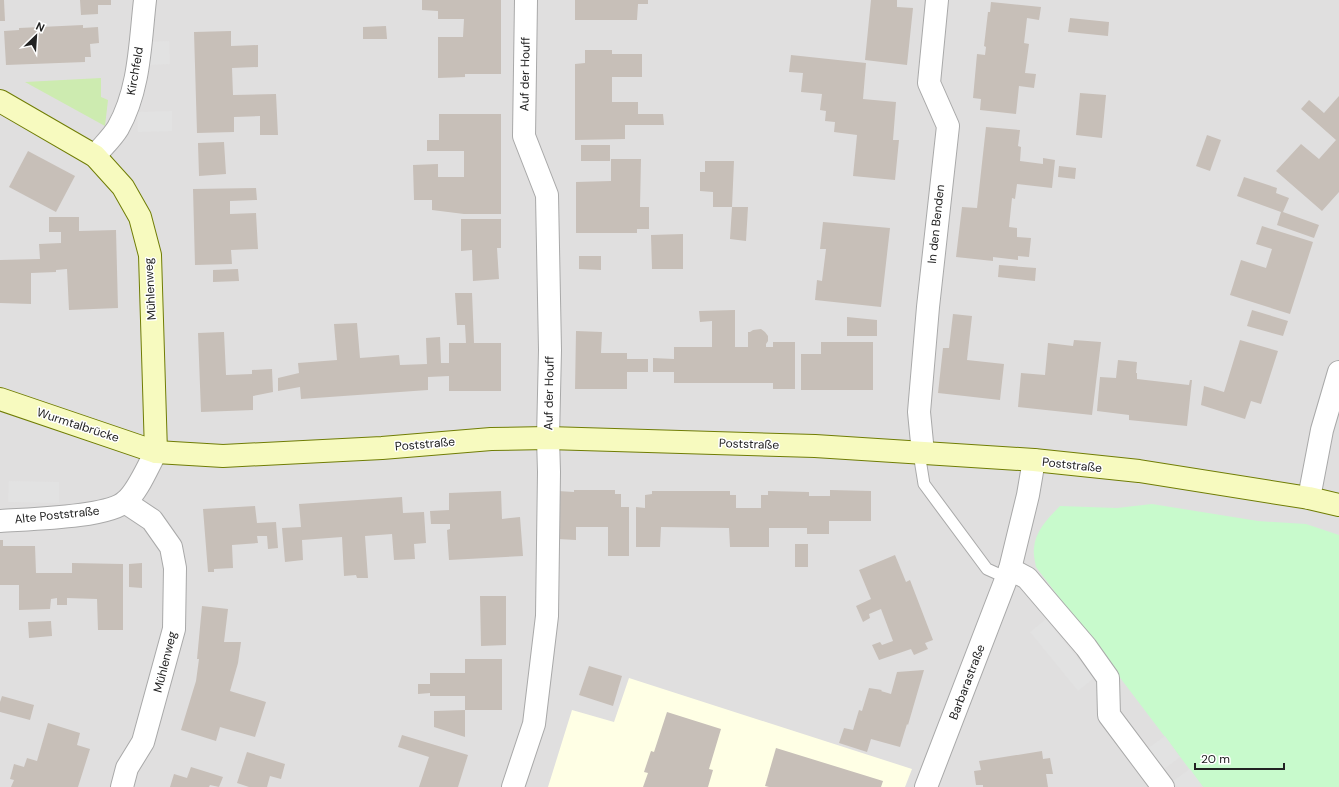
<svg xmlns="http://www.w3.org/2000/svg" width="1339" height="787" font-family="'DM Sans',sans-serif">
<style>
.residential{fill:#e0dfdf}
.education{fill:#ffffe5}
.grass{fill:#cdebb0}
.park{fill:#c8facc}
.parking{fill:#e2e2e2}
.building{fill:#c7bfb8}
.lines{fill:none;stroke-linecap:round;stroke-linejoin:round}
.service-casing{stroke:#a9a9a9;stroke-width:13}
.minor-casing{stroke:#a9a9a9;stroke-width:24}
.secondary-casing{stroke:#707d05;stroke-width:24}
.service{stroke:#fff;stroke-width:11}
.minor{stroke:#fff;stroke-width:22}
.secondary{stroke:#f7fabf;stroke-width:22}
.labels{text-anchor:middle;stroke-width:3;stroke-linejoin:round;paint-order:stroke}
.street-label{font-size:12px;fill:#222;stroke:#fff}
</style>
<rect width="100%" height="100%" fill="#f2efe9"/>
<rect class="residential" x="0" y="0" width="1339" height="787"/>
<polygon class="education" points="629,678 912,769 905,787 548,787 572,710 614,722"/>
<polygon class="grass" points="101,78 101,97 108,100 105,126 25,82"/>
<path class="park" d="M1152,504L1258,521L1306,524L1339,535V787H1203L1036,567C1035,561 1033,554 1034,548C1035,531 1049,517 1060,506L1117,508Z"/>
<g class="parking">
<polygon points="169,41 170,64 146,65 146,42"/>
<polygon points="172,111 172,131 138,132 137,112"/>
<polygon points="9,481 59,482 59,503 8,502"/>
<polygon points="1046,619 1094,678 1078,691 1030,632"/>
<polygon points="1165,736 1180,757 1163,770 1147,749"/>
<polygon points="1190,769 1203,787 1177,787 1173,781"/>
</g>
<g class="building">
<polygon points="0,0 4,0 5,21 0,21"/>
<polygon points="80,0 111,0 111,5 98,5 98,14 81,15"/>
<polygon points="422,0 501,0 501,74 465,74 465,77 438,78 438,37 463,37 464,19 438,19 438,11 422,10"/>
<polygon points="575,0 648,0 648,4 638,4 637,20 575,20"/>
<polygon points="871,0 897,0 897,7 913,8 907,65 865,60"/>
<polygon points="991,2 1041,7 1039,20 1027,18 1024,43 1029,44 1025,73 1036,74 1034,88 1019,86 1016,114 980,110 981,99 973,98 977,54 985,55 986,47 984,46 988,12 990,12"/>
<polygon points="1070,18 1109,22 1108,36 1068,32"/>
<polygon points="83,25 83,28 98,27 99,43 90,44 91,57 85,57 85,62 6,65 4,31 19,30 19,28"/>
<polygon points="386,26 387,39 363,39 363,27"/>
<polygon points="231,31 231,46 258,45 258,67 232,68 233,95 276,94 278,135 260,135 260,116 234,117 234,132 197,133 194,32"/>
<polygon points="585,50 612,50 612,54 642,54 642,77 612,77 612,102 638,102 638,114 663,114 664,125 625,125 625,139 575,140 575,64 585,63"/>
<polygon points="791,55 866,63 863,99 896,102 893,140 899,140 895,180 853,176 857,135 834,132 835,122 825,121 826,111 820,110 822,94 801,92 803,73 789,72"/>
<polygon points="1080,93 1106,95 1102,138 1076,135"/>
<polygon points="1339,96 1339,192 1322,211 1276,171 1301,144 1319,159 1336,140 1301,109 1309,100 1324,113"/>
<polygon points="439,114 501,114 501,214 464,214 432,210 432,200 414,200 413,165 438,164 438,177 464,177 464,151 427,151 427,140 439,140"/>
<polygon points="986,127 1020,130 1018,146 1021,147 1020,161 1043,164 1043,158 1055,160 1052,188 1017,184 1015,199 1012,198 1009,227 1017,228 1017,237 1031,238 1029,257 1018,256 1018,260 993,257 993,261 956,257 962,207 977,208"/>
<polygon points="1207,135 1221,140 1210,171 1196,166"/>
<polygon points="224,142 226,174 199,176 198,143"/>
<rect x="581" y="145" width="29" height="16"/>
<polygon points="28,151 75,176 56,212 9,187"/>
<polygon points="611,159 641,159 640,207 649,207 649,229 637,229 637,233 576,233 576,182 611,181"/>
<polygon points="705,161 734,161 732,207 713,207 713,192 700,191 700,172 705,172"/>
<polygon points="1059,166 1076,168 1075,179 1058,177"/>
<polygon points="1244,177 1277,188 1276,193 1289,198 1283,212 1319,225 1314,238 1277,225 1281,212 1237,196"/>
<polygon points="256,188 257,200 230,201 230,214 256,213 258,249 231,250 232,264 195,265 193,189"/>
<polygon points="732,207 748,207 746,241 730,239"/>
<polygon points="49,217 79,217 79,231 116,230 118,308 69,310 67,269 56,270 56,272 31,273 31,304 0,303 0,260 40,259 39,244 61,243 61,232 49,232"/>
<polygon points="461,219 501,219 501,248 497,248 499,279 473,281 472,250 461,251"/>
<polygon points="823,222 890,228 881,307 815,300 817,280 822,281 826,249 820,249"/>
<polygon points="1262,226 1313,242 1290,314 1230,295 1241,260 1266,268 1272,249 1256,244"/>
<polygon points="683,234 683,269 652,269 651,235"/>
<polygon points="579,256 601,256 601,270 579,269"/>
<polygon points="999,265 1036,268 1035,281 998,277"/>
<polygon points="238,269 239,281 213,282 213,270"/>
<polygon points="455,293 472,293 474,343 501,343 501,391 449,391 449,376 428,377 428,390 301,399 300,387 278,391 278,378 299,373 298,363 337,360 334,324 357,323 360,358 399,355 400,365 427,364 426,338 440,337 441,363 449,363 449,343 466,343 465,325 457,325"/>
<polygon points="735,310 735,347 748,347 748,332 750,332 753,330 761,329 765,332 768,336 768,341 766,344 766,347 773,347 773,342 795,342 795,389 773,389 773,383 674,383 674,372 653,372 653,358 674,359 674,347 712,347 712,321 700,322 699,311"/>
<polygon points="1252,310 1288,321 1283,336 1247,326"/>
<polygon points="953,314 972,316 967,360 1004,364 1000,400 938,393 943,348 949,348"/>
<polygon points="847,317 877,320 877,336 847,336"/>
<polygon points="576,331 602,332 601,353 627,353 627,359 648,359 648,372 627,372 627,389 575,389"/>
<polygon points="224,332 226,375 252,374 252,370 272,369 273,392 253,396 253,410 201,412 198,333"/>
<polygon points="1074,340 1101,342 1092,415 1018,407 1021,373 1045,375 1048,343 1073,346"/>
<polygon points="1240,340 1278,351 1261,404 1251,401 1245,419 1201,405 1204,386 1224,392"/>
<polygon points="821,342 873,342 873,390 801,390 801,354 821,354"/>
<polygon points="1118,360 1137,362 1136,373 1137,373 1137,379 1189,385 1190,380 1192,380 1187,426 1129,420 1129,415 1097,411 1100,377 1116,378"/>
<polygon points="574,490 615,490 615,494 621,494 621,507 629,507 629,556 608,556 608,527 576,527 576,540 558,539 558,491 574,492"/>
<polygon points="830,490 871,491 871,521 829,521 829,534 807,534 807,528 769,528 769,547 730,547 729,528 661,527 660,547 636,547 636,507 645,508 645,495 652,494 652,491 730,491 730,495 736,495 736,508 761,508 761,495 768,495 768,491 809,492 809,496 830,496"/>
<polygon points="501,491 502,519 520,517 523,556 449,560 447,530 450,529 450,524 431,524 430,511 449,510 449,493"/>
<polygon points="402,497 403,513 424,512 426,543 414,544 415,559 394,560 392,534 365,536 368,578 357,578 356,575 344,576 342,537 302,540 303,560 285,562 282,528 301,527 299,504"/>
<polygon points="255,506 257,523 276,522 278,548 268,549 267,536 257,536 258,543 232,545 233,568 214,569 214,572 208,572 203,509"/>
<polygon points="0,540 3,540 3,546 35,546 36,573 72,573 72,563 123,564 123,630 98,630 97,599 67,598 67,605 57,605 57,598 51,599 50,609 19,610 19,585 0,585"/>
<rect x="795" y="544" width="13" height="23"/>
<polygon points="895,555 906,582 910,580 933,640 925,643 928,649 914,655 911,649 879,660 872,645 880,642 882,645 893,641 881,609 869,614 870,618 863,622 856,606 871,599 859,570"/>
<polygon points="142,563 142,588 129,587 129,564"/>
<polygon points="480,596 506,596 506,645 481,646"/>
<polygon points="202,606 228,609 224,642 241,642 238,663 230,691 266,702 255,737 220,727 216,741 181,730 196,681 199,659 197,659"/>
<polygon points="51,621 52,636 29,638 28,622"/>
<polygon points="465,659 502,659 502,710 465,710 465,696 430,696 430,693 418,694 418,684 430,684 430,673 465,673"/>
<polygon points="589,666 622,676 613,706 579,695"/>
<polygon points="924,670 908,725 907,724 900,747 871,739 867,752 839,743 844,728 853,730 859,710 862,711 869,688 882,690 881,691 891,694 897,672"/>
<polygon points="2,696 34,705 30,720 0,712 0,702"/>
<polygon points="465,710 465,737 434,727 434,711"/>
<polygon points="667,712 721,729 709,769 713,770 708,787 643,787 648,773 644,772 651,751 654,752"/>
<polygon points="48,723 80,733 77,745 90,749 78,787 11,787 14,780 10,779 14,764 24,767 27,758 37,761"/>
<polygon points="402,735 468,755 458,787 419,787 429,757 398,747"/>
<polygon points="776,748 883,781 881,787 769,787 765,786"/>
<polygon points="1042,751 1043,759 1050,758 1053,774 1046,774 1048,787 983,787 983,785 976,785 974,771 981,770 979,761"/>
<polygon points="247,752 285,764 281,779 270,776 267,787 249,787 237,783"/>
<polygon points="191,767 223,777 219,787 210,785 209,787 170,787 174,774 187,778"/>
</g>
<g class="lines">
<g class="service-casing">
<polyline id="service" points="919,453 924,484 987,569 1007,578"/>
</g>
<g class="minor-casing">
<g id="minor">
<path d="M95,156C102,147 112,138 118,128C140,89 140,43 145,0"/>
<polyline points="923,453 919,412 928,307 948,126 929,83 937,0"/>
<polyline points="1309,498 1322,430 1339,372"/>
<path d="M0,521C27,519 108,518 126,501C138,491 148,466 156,452"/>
<polyline points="1010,569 1027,578 1086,647 1108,678 1109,715 1163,787"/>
<polyline points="122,787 127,768 143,742 174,629 175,568 171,547 152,520 125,502"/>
<polyline points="513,787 534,724 547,616 549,472 548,438 550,350 547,195 524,136 526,0"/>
<polyline points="926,787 1010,569 1028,495 1034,460"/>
</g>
</g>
<g class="secondary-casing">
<g id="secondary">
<polyline points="0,101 95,156 123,187 140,217 150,255 156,452"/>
<polyline points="0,399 156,452 223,456 382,448 491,439 548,438 815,446 1034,460 1139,471 1309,498 1339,505"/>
</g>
</g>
<use href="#service" class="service"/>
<use href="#minor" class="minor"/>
<use href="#secondary" class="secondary"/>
</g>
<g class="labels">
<g class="street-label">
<text transform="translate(135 71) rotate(-80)" y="4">Kirchfeld</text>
<text transform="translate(525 74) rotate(-89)" y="4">Auf der Houff</text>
<text transform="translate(936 224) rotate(-84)" y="4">In den Benden</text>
<text transform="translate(150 289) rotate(-93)" y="4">Mühlenweg</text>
<text transform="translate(549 393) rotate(-89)" y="4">Auf der Houff</text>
<text transform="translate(78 425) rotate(18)" y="4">Wurmtalbrücke</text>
<text transform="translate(425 444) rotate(-5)" y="4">Poststraße</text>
<text transform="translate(749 444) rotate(2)" y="4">Poststraße</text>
<text transform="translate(1072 465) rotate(6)" y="4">Poststraße</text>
<text transform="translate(57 515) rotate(-6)" y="4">Alte Poststraße</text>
<text transform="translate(165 662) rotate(-76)" y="4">Mühlenweg</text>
<text transform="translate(967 682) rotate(-69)" y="4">Barbarastraße</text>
</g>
</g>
<g transform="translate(36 36) rotate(25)" stroke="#ffffff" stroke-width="3" paint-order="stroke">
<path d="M0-3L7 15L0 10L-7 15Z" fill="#222222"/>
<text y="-6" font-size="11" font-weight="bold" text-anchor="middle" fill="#222222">N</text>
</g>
<path d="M1195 763v6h89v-6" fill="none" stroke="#222222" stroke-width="2"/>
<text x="1201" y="763" font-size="12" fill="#222222" stroke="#ffffff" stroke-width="3" paint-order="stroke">20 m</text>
</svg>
